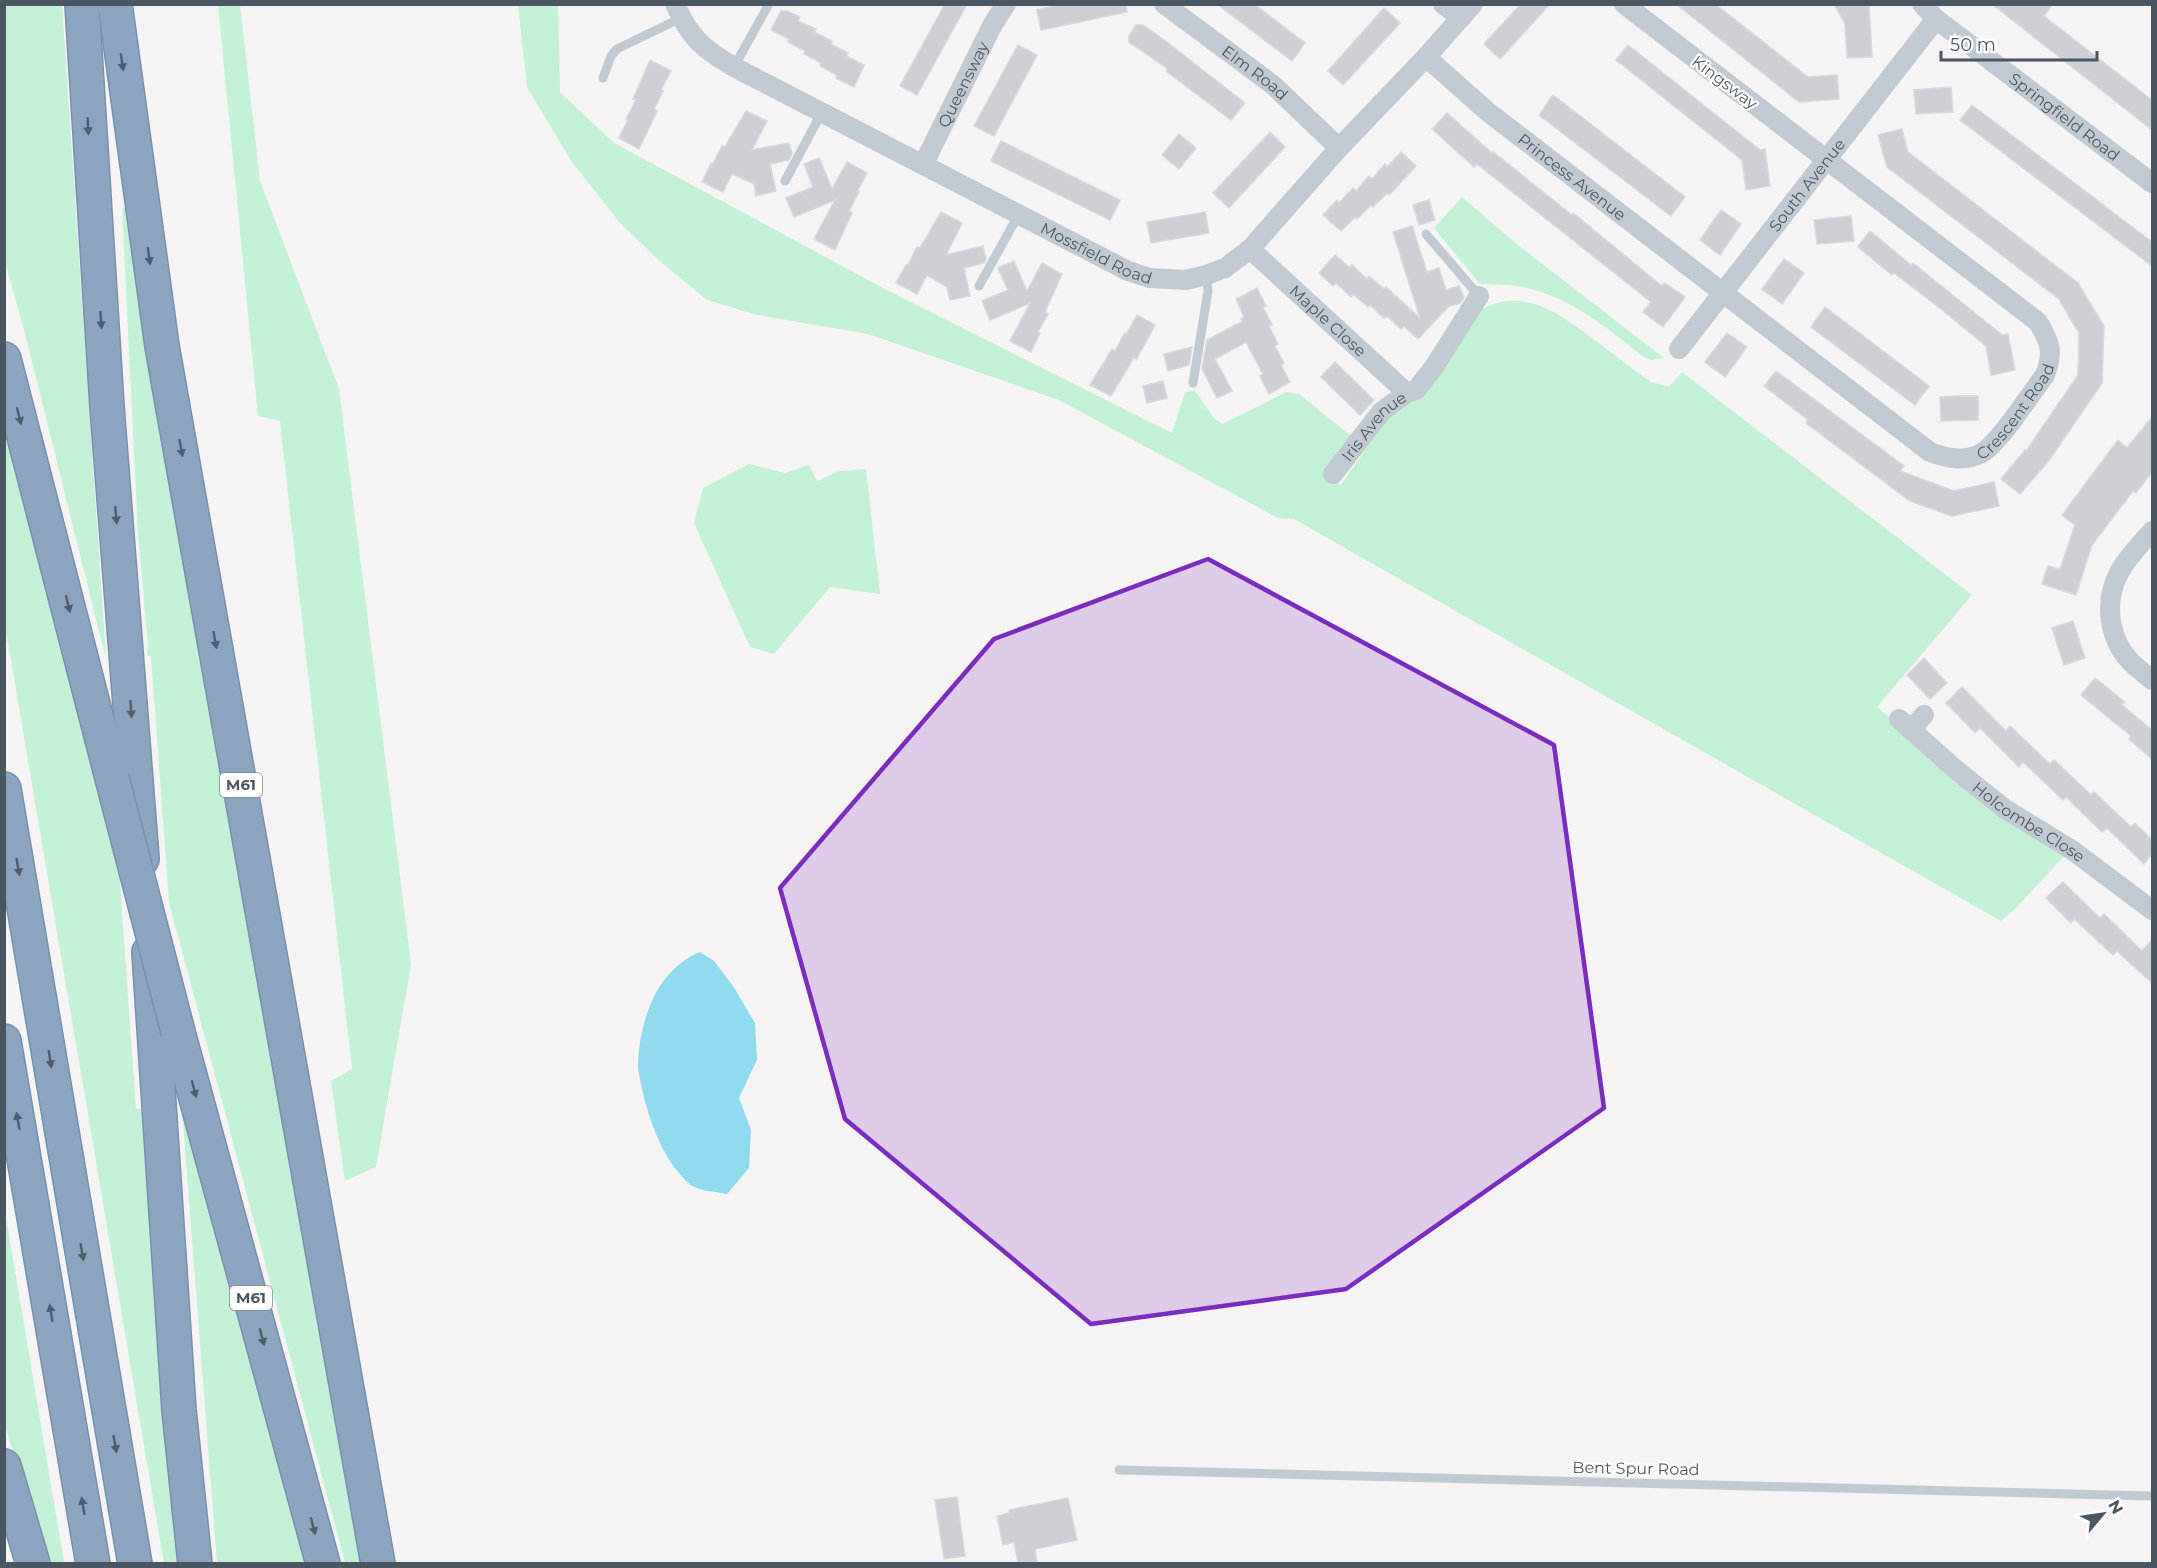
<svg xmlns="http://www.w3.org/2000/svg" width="2157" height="1568" font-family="Montserrat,sans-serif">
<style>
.green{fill:#c3f1d5}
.water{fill:#90daee}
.building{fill:#cdcfd5;stroke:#d7d9de;stroke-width:1.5}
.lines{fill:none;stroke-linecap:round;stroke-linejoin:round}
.motorway-casing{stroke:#7690ad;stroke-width:36}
.service{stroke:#c1cad2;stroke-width:9}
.minor{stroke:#c1cad2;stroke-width:20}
.motorway{stroke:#8ba5c1;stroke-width:33}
.motorway-bridge-casing{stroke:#7690ad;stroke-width:36;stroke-linecap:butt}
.motorway-bridge{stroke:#8ba5c1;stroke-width:33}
.oneway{fill:#505e6b}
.marked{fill:#7b2cbf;fill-opacity:0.2;stroke:#7b2cbf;stroke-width:4.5;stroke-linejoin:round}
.labels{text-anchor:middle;stroke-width:4.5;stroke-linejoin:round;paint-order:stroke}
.shield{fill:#fff;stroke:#808990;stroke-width:1.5}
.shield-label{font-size:15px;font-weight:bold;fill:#4a5661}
.street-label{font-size:16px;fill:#4a5661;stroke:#fff}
</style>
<rect width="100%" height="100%" fill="#f5f3f3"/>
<g class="green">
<polygon points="4,5 62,5 106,659 27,341 5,261"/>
<polygon points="218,5 240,5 260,181 339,389 411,964 376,1167 345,1181 331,1081 352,1069 280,421 258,416"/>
<path d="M518,5H558L560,92L614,143L883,288L1172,433L1185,392L1195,391L1214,418L1222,424L1287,392L1299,394L1351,436L1323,472L1341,485L1389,415L1479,311C1523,284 1562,316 1596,341C1614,355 1633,369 1651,382L1669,387L1682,372L1972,595L1877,707L1997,811L2065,855L2016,908L2001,921L1294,519L1278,518L1059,400L868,334L757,315L707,300L662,263L620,223L572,162L527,87Z"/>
<path d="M1462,197L1519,246L1664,358L1651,360L1644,357C1607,328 1571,297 1523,287C1510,284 1494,285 1480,284L1434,228Z"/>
<polygon points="126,207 361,1563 345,1563 169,902 151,656 147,656 148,645 138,533 122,209"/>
<polygon points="4,413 118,856 136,1109 144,1108 152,1249 182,1563 164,1563 5,625"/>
<polygon points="749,464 785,473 809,465 817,481 839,471 866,469 880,594 830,587 774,654 750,647 694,523 703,488"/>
<polygon points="182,1109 308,1563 217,1563"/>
<polygon points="4,1205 64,1563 46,1563 5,1425"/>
</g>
<path class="water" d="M700,952L714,961L733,986L755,1023L757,1060L739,1098L751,1130L749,1168L727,1194C717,1192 699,1191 691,1185C664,1163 649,1121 642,1089C641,1082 638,1073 638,1066C639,1022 656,970 700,952Z"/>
<g class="building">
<polygon points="945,4 967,4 917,95 900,86"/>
<polygon points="1062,4 1126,4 1127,12 1041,30 1037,10"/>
<polygon points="1217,4 1254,4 1305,43 1292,61"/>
<polygon points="1521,4 1550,4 1500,59 1484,44"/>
<polygon points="1676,4 1715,4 1808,77 1837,75 1839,99 1799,102"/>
<polygon points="1834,4 1869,4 1872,57 1847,58 1845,24"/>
<polygon points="1992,4 2053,4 2044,16 2152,100 2152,130"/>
<polygon points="1384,8 1400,23 1343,85 1328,71"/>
<polygon points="781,11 787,11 800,17 798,21 816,29 814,32 832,41 831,44 848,53 846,56 864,65 854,87 836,78 837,75 820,66 821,63 804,54 805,51 788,42 789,39 771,30"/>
<polygon points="1136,25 1143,25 1167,42 1245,103 1231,120 1166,71 1168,69 1129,42 1129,36"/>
<polygon points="1018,45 1037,55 994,136 974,126"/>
<polygon points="1628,45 1760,150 1765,149 1770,186 1746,190 1742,160 1616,60"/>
<polygon points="650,60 671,71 661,90 663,91 654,109 657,111 639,149 619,138 628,120 626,119 636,100 633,99"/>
<polygon points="1951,87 1953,112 1916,114 1914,90"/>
<polygon points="1553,95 1685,197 1671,216 1539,115"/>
<polygon points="1972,105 2152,242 2152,266 1960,120"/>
<polygon points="746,111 767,121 752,150 789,143 792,154 789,160 770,164 776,191 756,196 754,184 732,174 723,192 702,182 711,163 713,164 722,146 725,147"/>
<polygon points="1447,113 1492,153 1493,152 1572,215 1573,213 1662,286 1665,283 1685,297 1663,327 1643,312 1651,302 1477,164 1474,167 1432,129"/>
<polygon points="1902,129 1908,152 2078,283 2104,326 2102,383 2050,459 2020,494 2001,479 2025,450 2026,451 2078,375 2079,333 2059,299 1887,167 1878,135"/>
<polygon points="1270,132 1285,147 1229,208 1213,193"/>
<polygon points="1179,134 1196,148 1179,169 1162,155"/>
<polygon points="1001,141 1120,200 1110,220 991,161"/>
<polygon points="1401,152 1416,166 1389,195 1387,193 1373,207 1371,205 1357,219 1355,217 1341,231 1323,215 1337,200 1339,203 1353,188 1356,191 1369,176 1372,179 1385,164 1387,167"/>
<polygon points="819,158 832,189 847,162 867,173 857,192 859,192 849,211 852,213 835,250 814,239 835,200 794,217 786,198 813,187 804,164"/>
<polygon points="1429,200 1435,220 1419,225 1413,205"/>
<polygon points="1721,210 1741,224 1720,255 1700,240"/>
<polygon points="941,212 962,223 946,255 983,246 986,259 984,263 964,268 970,296 950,300 947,287 927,275 917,294 896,283 906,265 908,265 917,247 920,248"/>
<polygon points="1205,212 1209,233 1151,243 1147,222"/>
<polygon points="1851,216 1854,241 1817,244 1814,220"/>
<polygon points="1412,226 1427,272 1439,268 1446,290 1459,286 1464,298 1460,303 1448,307 1418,339 1404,326 1401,329 1387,316 1384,318 1370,305 1368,307 1353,294 1351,297 1336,283 1333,286 1319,273 1335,255 1350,268 1352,265 1367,279 1369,276 1384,289 1386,287 1420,318 1393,232"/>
<polygon points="1870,231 1911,265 1913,263 2002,335 2008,334 2015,370 1991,375 1986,346 1936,305 1894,273 1892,275 1858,247"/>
<polygon points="1784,259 1804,273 1782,304 1762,289"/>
<polygon points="1014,261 1027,291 1042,263 1062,274 1045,312 1048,314 1038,332 1040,333 1031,352 1010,341 1030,303 990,320 982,301 1008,290 998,268"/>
<polygon points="1257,288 1266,306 1263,307 1272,325 1269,326 1278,344 1275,346 1284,363 1281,365 1290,382 1269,394 1260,376 1263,374 1246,342 1215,359 1232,391 1217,398 1202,369 1207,340 1243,321 1241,319 1244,317 1236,299"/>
<polygon points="1825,307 1929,386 1915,405 1811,327"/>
<polygon points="1137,315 1155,325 1136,360 1135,356 1111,396 1090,385 1112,349 1115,351 1125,333 1127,333"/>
<polygon points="1727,333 1747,347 1725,377 1705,362"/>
<polygon points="1192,347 1189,365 1168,371 1164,354"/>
<polygon points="1335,362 1374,400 1360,415 1321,377"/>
<polygon points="1776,371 1904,466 1900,471 1954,491 1994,482 1999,506 1952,516 1910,501 1806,423 1808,420 1764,386"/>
<polygon points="1163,381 1167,398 1147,403 1143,386"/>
<polygon points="1959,396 1978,396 1978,420 1941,421 1940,397"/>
<polygon points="2152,417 2152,472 2136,493 2133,491 2092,545 2076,595 2042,584 2048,566 2060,569 2075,525 2062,515 2118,440 2127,448"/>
<polygon points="2073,621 2085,658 2064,665 2052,628"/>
<polygon points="1924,658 1947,683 1930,699 1907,675"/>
<polygon points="2095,678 2125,702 2122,705 2152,730 2152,759 2129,739 2131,736 2081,695"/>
<polygon points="1962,687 2006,731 2010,726 2050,764 2054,760 2091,795 2094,792 2131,827 2135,823 2152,840 2152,854 2144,864 2107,828 2102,832 2066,797 2063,800 2023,762 2019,767 1980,728 1975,733 1946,703"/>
<polygon points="2063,882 2100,918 2104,914 2142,951 2152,940 2152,983 2117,951 2113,955 2074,919 2071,923 2046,898"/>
<polygon points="957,1497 965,1556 944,1559 935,1500"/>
<polygon points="1068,1498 1077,1540 1035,1549 1037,1563 1018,1563 1014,1542 1003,1545 997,1516 1009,1513 1009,1510"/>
</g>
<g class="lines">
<g class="motorway-casing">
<g id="motorway">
<polyline points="82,4 107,407 142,859"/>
<polyline points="115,4 162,346 378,1564"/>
<polyline points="4,359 112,778"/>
<polyline points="4,789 135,1564"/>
<polyline points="149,952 179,1410 195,1564"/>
<polyline points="178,1032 323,1564"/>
<polyline points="4,1041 93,1564"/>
<polyline points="4,1466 33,1564"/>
</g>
</g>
<g class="service">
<polyline points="734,67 769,4"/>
<polyline points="603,78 611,56 617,49 681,18"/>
<polyline points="785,181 822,112"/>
<polyline points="1426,234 1479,296"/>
<polyline points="979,286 1019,214"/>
<polyline points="1193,383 1208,291 1206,275"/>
<polyline points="1119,1470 2152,1496"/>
</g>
<g class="minor">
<path id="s1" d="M675,4C690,38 703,49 734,67L1128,271L1150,278L1186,280L1206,275L1225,268L1250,249L1339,148L1426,57L1473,4"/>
<path id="s2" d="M1164,4L1273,85L1339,148"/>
<polyline points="1443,4 1461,18"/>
<path id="s3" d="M1922,4L1936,19L2152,183"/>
<path id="s4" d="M1426,57L1488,112L1930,452C1946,458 1963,462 1980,454C1998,446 2031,393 2045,375C2054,353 2050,342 2038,322L1624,4"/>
<path id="s5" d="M923,165L993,24L1006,4"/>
<path id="s6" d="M1250,249L1407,393"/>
<path id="s7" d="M1679,349L1936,19"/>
<path id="s8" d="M1333,474L1382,411L1407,393L1416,390L1434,367L1479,296"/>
<path d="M2152,531C2142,543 2128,556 2120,571C2103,601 2108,641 2134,665C2140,670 2146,675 2152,680"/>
<path id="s9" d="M1899,719L1955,769L2005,809L2072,850L2152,910"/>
<polyline points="1911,730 1924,715"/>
</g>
<use href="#motorway" class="motorway"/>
<g class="motorway-bridge-casing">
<polyline id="motorway-bridge" points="112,778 178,1032"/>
</g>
<use href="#motorway-bridge" class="motorway-bridge"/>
</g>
<defs><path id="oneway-solid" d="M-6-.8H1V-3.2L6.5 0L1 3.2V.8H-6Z" transform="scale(1.5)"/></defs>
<g class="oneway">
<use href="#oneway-solid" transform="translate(122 62) rotate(82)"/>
<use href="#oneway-solid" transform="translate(88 126) rotate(87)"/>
<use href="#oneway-solid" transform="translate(149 256) rotate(82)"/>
<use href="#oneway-solid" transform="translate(101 320) rotate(86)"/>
<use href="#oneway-solid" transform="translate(19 416) rotate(76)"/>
<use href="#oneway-solid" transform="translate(181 448) rotate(80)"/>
<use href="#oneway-solid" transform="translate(116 515) rotate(85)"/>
<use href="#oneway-solid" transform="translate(68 604) rotate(76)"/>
<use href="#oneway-solid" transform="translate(215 640) rotate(80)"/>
<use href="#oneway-solid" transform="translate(131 709) rotate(86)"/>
<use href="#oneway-solid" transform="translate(18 867) rotate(80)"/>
<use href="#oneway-solid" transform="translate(50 1059) rotate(81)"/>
<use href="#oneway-solid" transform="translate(194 1089) rotate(75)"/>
<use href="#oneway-solid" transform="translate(18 1121) rotate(-100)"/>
<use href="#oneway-solid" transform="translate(82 1252) rotate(80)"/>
<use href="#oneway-solid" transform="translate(51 1313) rotate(-99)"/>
<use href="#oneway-solid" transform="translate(262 1337) rotate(75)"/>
<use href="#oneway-solid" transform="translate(115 1444) rotate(80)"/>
<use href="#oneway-solid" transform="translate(83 1506) rotate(-99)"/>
<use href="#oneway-solid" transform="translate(313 1526) rotate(75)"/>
</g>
<path class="marked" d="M1208,559L1554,745L1604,1108L1346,1289L1091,1324L845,1119L780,888L994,639Z"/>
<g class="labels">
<g class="shield">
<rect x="220" y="773" width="42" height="24" rx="4.5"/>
<rect x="230" y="1286" width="42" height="24" rx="4.5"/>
</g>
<g class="shield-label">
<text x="241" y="790">M61</text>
<text x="251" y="1303">M61</text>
</g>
<g class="street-label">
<text dy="6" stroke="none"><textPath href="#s2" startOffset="114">Elm Road</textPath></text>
<text transform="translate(1725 82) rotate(37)" y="6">Kingsway</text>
<text dy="6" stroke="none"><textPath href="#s5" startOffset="90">Queensway</textPath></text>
<text dy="6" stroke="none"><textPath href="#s3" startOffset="182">Springfield Road</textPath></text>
<text dy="6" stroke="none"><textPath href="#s4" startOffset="189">Princess Avenue</textPath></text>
<text dy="6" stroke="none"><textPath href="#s7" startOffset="208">South Avenue</textPath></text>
<text dy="6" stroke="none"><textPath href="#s1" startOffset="496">Mossfield Road</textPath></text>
<text dy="6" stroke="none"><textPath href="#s6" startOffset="106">Maple Close</textPath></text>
<text dy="6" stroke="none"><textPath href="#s4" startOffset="748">Crescent Road</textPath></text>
<text dy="6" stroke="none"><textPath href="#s8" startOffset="63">Iris Avenue</textPath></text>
<text dy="6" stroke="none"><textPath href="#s9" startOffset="166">Holcombe Close</textPath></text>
<text transform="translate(1636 1468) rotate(1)" y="6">Bent Spur Road</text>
</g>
</g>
<rect width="2157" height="1568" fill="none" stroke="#4a5661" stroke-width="12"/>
<g transform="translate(2103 1514) rotate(61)" stroke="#ffffff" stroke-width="4.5" paint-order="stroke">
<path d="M0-4.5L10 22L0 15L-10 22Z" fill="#4a5661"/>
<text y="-9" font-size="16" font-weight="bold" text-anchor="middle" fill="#4a5661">N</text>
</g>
<path d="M1941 51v9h156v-9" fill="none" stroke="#4a5661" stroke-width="3"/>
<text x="1950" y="51" font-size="18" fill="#4a5661" stroke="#ffffff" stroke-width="4.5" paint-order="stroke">50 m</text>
</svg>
